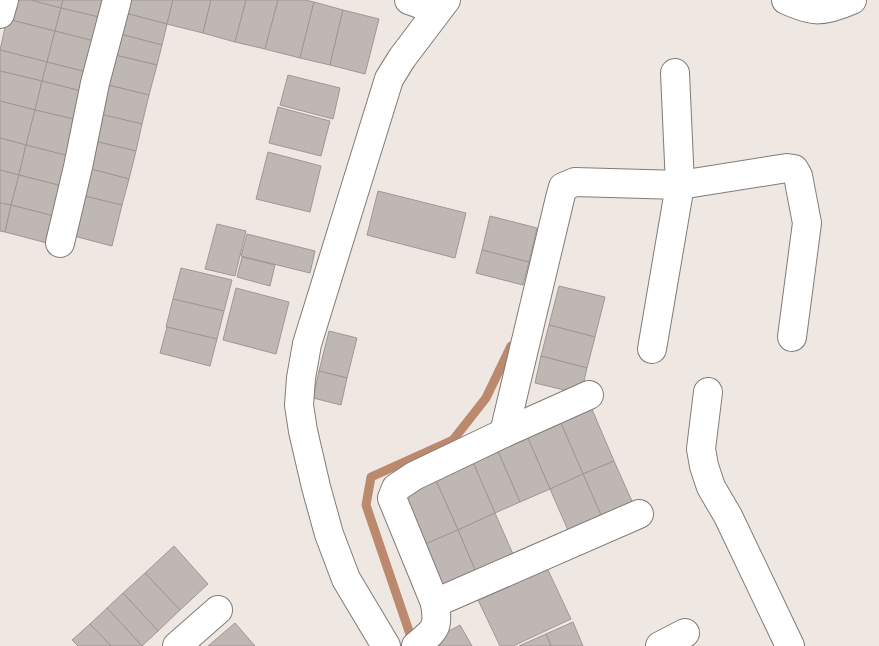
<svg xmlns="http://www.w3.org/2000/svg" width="879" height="646" font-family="'Fira Sans Condensed',sans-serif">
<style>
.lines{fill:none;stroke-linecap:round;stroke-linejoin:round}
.stream{stroke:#bb896d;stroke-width:9}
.building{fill:#bfb7b3;stroke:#9f9793}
.minor-casing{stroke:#827b77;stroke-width:30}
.minor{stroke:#fff;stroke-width:28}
</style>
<rect width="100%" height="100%" fill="#efe7e2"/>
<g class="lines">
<polyline class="stream" points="413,643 366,505 371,477 453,440 486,398 511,346"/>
</g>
<g class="building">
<polygon points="11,0 31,0 61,8 55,31 7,19"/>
<polygon points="31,0 63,0 61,8"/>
<polygon points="63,0 108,0 103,18 61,8"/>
<polygon points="129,0 173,0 167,24 125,13"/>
<polygon points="173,0 211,0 203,33 167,24"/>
<polygon points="211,0 246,0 235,42 203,33"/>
<polygon points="246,0 278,0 265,49 235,42"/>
<polygon points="278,0 305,0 314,2 300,58 265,49"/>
<polygon points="314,2 343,10 330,65 300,58"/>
<polygon points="61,8 103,18 98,42 55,31"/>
<polygon points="343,10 379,19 365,74 330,65"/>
<polygon points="125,13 167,24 162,45 120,34"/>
<polygon points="7,19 55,31 47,62 0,50"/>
<polygon points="55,31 98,42 90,73 47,62"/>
<polygon points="120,34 162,45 157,65 115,55"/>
<polygon points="0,50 47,62 42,81 0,71"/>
<polygon points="115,55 157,65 149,95 108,85"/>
<polygon points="47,62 90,73 85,92 42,81"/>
<polygon points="0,71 42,81 35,110 0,101"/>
<polygon points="288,75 340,88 333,119 280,105"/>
<polygon points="42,81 85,92 78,120 35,110"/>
<polygon points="108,85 149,95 142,124 100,114"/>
<polygon points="0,101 35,110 26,145 0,138"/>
<polygon points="278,107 330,121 321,156 269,143"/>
<polygon points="35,110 78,120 69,156 26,145"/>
<polygon points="100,114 142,124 136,151 94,141"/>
<polygon points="0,138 26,145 19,175 0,170"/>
<polygon points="94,141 136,151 129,179 87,168"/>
<polygon points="26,145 69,156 62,186 19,175"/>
<polygon points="268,152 321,166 310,212 256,199"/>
<polygon points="87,168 129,179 122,205 80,195"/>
<polygon points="0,170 19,175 11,205 0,203"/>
<polygon points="19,175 62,186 54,216 11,205"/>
<polygon points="378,191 466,213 455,258 367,235"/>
<polygon points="80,195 122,205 112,246 70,235"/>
<polygon points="0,203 11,205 5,232 0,231"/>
<polygon points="11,205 54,216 47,243 5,232"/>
<polygon points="490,216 537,228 529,262 482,250"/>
<polygon points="217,224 246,231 235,276 205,269"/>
<polygon points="247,234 315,251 310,273 241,256"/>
<polygon points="482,250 529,262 523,285 476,273"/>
<polygon points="242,257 275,265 270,286 237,277"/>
<polygon points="181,268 232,280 224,311 173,299"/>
<polygon points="559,286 605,297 595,337 549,325"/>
<polygon points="236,288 289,302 276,354 223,340"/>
<polygon points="173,299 224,311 217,339 166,327"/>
<polygon points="549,325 595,337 587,368 541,356"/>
<polygon points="167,327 217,339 210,366 160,353"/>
<polygon points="329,331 357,338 347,378 319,371"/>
<polygon points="541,356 587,368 581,394 535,383"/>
<polygon points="319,371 347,378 341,405 313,398"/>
<polygon points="591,407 614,461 583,474 560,421"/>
<polygon points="560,421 583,474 550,489 527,436"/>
<polygon points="527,436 550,489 520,502 497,449"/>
<polygon points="497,449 520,502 495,513 472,460"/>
<polygon points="472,460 495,513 458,530 434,476"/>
<polygon points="614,461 635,508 604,522 583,474"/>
<polygon points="583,474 604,522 571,537 550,489"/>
<polygon points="434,476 458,530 423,545 400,491"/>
<polygon points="495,513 516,561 478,577 458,530"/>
<polygon points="458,530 478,577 444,593 423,545"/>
<polygon points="174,546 208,584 180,610 145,573"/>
<polygon points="547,568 571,619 513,646 500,646 478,600"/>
<polygon points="145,573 180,610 158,631 123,593"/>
<polygon points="123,593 158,631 142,646 107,608"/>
<polygon points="107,608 142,646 111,646 90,624"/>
<polygon points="573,622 583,646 551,646 546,634"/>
<polygon points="235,623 255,646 208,646"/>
<polygon points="90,624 111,646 78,646 72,640"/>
<polygon points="460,625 472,646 440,646 436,638"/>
<polygon points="546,634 551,646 519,646"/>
</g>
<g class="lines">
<g class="minor-casing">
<g id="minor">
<polyline points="409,0 437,10"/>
<path d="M786,0C814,13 824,12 852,0"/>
<polyline points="0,14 4,0"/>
<polyline points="60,243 78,167 95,83 117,0"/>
<polyline points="652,349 680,185 675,73"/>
<polyline points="708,392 701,449 704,466 711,487 728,516 790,646"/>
<polyline points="504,433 560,198 563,187 575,182 680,185 787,168 794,169 798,176 807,223 792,337"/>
<polyline points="435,603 639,514"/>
<polyline points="177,646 218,610"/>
<polyline points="386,646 346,579 329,534 316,487 303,431 299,405 301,378 307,344 389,79 402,58 446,0"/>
<path d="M416,646C435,629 439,630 435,603L392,498L396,488L414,476L504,433L589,395"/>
<polyline points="660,646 685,633"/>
</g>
</g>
<use href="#minor" class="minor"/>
</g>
</svg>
